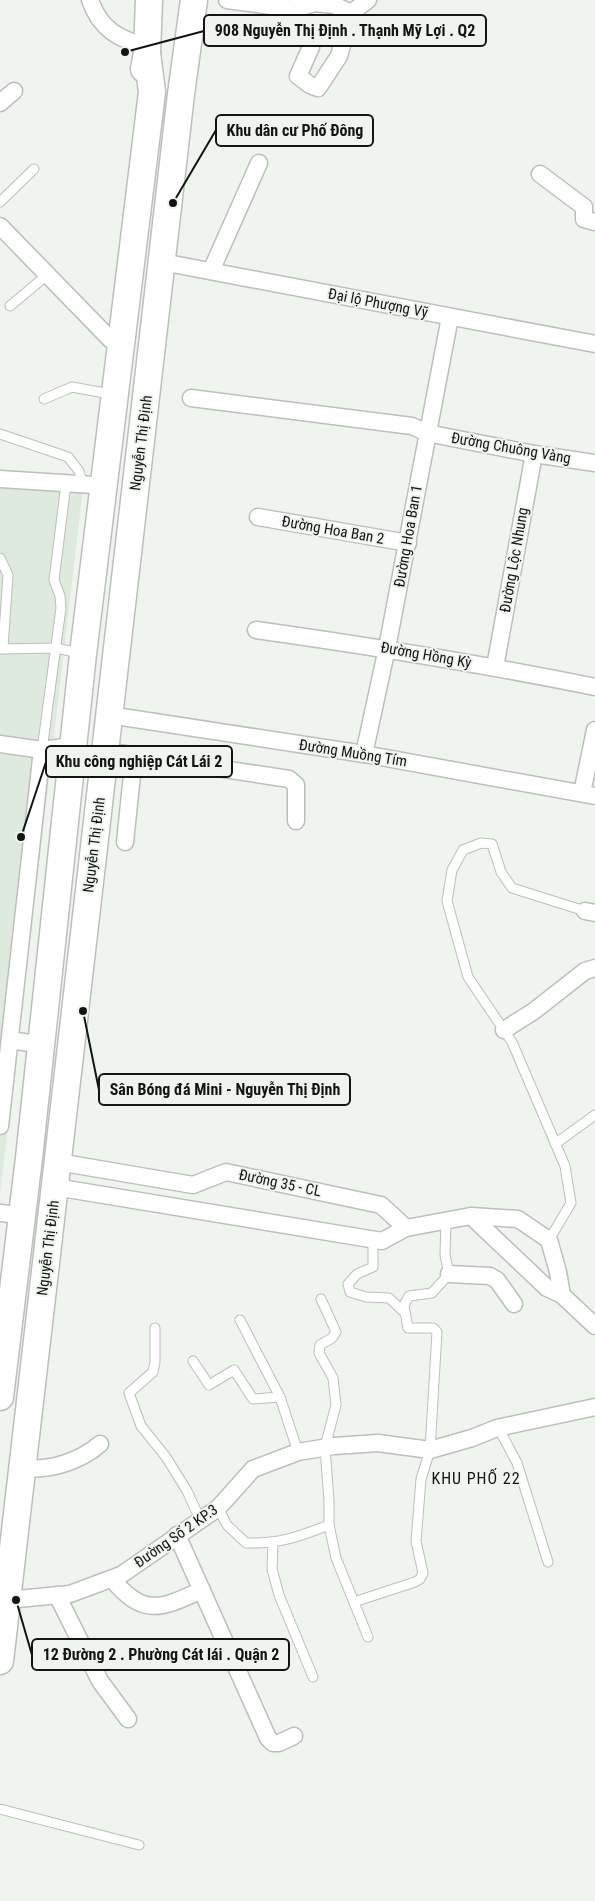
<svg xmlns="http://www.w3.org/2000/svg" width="595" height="1901" font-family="'Roboto Condensed',sans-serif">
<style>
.built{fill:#dfeade}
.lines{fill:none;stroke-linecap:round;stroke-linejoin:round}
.lane-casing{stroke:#bbc0ba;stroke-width:11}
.street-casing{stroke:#bbc0ba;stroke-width:19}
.primary-casing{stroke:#bbc0ba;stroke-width:29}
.lane{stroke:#fff;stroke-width:9}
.street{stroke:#fff;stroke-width:16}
.primary{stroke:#fff;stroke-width:26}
.labels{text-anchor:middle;stroke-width:4;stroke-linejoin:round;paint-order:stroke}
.street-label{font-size:15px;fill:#131513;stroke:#eff4ee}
.neighbourhood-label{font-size:16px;letter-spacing:1px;fill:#131513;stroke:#eff4ee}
.leader{fill:none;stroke:#131513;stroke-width:2}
.callout-dot{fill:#131513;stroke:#eff4ee;stroke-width:2}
.callout{fill:#eff4ee;stroke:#131513;stroke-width:2}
.callout-label{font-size:16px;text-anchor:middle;font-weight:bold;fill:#131513}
</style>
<rect width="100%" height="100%" fill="#eff4ee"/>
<polygon class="built" points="0,471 84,480 0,1194"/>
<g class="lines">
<g class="lane-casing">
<g id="lane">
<polyline points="0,202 34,169"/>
<polyline points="10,306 47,275"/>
<polyline points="44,399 72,387 105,393"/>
<polyline points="0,434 68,457 79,471 83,485"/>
<polyline points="0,558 8,575 3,647"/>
<polyline points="0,649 56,648 75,652"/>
<polyline points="42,750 61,608 60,596 54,580 66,484"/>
<polyline points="555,1144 595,1115"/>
<polyline points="373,1240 373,1267 357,1274 348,1284 350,1292 366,1297 389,1298 405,1313"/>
<polyline points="549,1240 571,1203 565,1166 512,1042 468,977 447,901 452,870 463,850 481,843 492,844 501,872 512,888 585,911"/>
<polyline points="321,1299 336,1332 332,1338 320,1345 319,1353 333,1378 336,1405 325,1447 329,1501 329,1525 336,1558 368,1637"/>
<polyline points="240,1320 280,1397 298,1452"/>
<polyline points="155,1328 155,1362 153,1372 129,1393 141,1426 166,1457 187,1491 200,1519"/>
<polyline points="193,1361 209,1385 234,1370 253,1399 280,1397"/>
<polyline points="498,1427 517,1463 548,1562"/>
<path d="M218,1508L227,1525L246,1543C281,1544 297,1537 329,1525"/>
<polyline points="273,1543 272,1569 279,1595 313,1677"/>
<polyline points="354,1602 415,1582 420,1579 423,1573 416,1541 421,1479 430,1450 437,1332 433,1328 408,1328 404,1305 409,1296 432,1293 449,1274 445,1255 446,1222"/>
<polyline points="0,1809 139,1845"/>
</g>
</g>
<g class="street-casing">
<g id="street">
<path d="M90,0C100,29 119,40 147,46"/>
<polyline points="227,0 293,9 315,3 334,5 351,13 368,0"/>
<path d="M298,0C288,18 301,32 311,47L298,76L310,85L318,88L339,56L351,13"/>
<polyline points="0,103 14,91"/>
<polyline points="540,174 584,207 584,219 595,222"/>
<polyline points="0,226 111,340"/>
<polyline points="162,262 595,344"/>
<polyline points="211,271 259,163"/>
<polyline points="191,398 412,426 427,433 534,454 595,463"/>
<polyline points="0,479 94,485"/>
<polyline points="258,517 408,543"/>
<path d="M256,630C370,646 482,664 595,687"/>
<polyline points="495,667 534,454"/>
<polyline points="109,715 364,754 595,796"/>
<polyline points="0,744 42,750 64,747"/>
<polyline points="105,751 289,779 296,785 296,821"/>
<polyline points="364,754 387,648 450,317"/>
<polyline points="582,793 595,730"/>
<polyline points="125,842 134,756"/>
<polyline points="585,911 595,913"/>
<polyline points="504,1030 534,1011 585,971 595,968"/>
<polyline points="10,1040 30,1043"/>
<polyline points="0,1126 42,750"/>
<polyline points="58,1162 193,1185 226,1172 381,1205 406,1228"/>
<polyline points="55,1187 382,1241 406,1228 471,1216 518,1219 549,1240 558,1272 562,1295"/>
<polyline points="0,1213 10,1214"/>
<polyline points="471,1216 547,1288 562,1295 595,1326"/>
<polyline points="449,1274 490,1276 497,1280 514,1304"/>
<path d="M22,1468C49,1471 79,1462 100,1444"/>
<polyline points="177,1535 268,1738 273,1743 279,1743 294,1736"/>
<path d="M112,1579C144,1618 162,1608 202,1590"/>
<polyline points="57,1595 100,1681 128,1719"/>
<polyline points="7,1600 70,1594 121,1575 218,1508 253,1469 298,1452 334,1446 378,1443 430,1450 472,1438 497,1428 595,1407"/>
</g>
</g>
<g class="primary-casing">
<g id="primary">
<polyline points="144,69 147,53 149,0"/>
<polyline points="0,1397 29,1158 83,654 152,92 147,53"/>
<polyline points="0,1661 181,94 194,0"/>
</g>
</g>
<use href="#lane" class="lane"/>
<use href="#street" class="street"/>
<use href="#primary" class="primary"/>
</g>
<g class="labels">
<g class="street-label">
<text transform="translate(378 303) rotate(11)" y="5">Đại lộ Phượng Vỹ</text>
<text transform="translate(141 443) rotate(-83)" y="5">Nguyễn Thị Định</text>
<text transform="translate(511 448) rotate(10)" y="5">Đường Chuông Vàng</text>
<text transform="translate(333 530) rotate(10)" y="5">Đường Hoa Ban 2</text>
<text transform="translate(408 536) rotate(-80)" y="5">Đường Hoa Ban 1</text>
<text transform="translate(514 560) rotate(-80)" y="5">Đường Lộc Nhung</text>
<text transform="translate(426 655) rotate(10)" y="5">Đường Hồng Kỳ</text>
<text transform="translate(353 753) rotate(9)" y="5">Đường Muồng Tím</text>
<text transform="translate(94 845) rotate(-83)" y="5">Nguyễn Thị Định</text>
<text transform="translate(280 1183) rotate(12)" y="5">Đường 35 - CL</text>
<text transform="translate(48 1248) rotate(-83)" y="5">Nguyễn Thị Định</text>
<text transform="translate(176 1536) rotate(-35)" y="5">Đường Số 2 KP.3</text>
</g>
<g class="neighbourhood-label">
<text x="476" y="1484">KHU PHỐ 22</text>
</g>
</g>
<path class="leader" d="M125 52L204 31M173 203L216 130M21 837L46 762M83 1011L99 1090M16 1600L32 1655"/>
<g class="callout-dot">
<circle cx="125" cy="52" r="5"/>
<circle cx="173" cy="203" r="5"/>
<circle cx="21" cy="837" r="5"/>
<circle cx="83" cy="1011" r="5"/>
<circle cx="16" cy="1600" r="5"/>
</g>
<g class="callout">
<rect x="204" y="15" width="282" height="31" rx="5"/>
<rect x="216" y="115" width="157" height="31" rx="5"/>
<rect x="46" y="746" width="186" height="31" rx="5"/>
<rect x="99" y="1074" width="251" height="31" rx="5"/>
<rect x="32" y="1639" width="257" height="31" rx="5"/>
</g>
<g class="callout-label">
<text x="345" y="36">908 Nguyễn Thị Định . Thạnh Mỹ Lợi . Q2</text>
<text x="295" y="136">Khu dân cư Phố Đông</text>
<text x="139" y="767">Khu công nghiệp Cát Lái 2</text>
<text x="225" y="1095">Sân Bóng đá Mini - Nguyễn Thị Định</text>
<text x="161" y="1660">12 Đường 2 . Phường Cát lái . Quận 2</text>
</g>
</svg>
